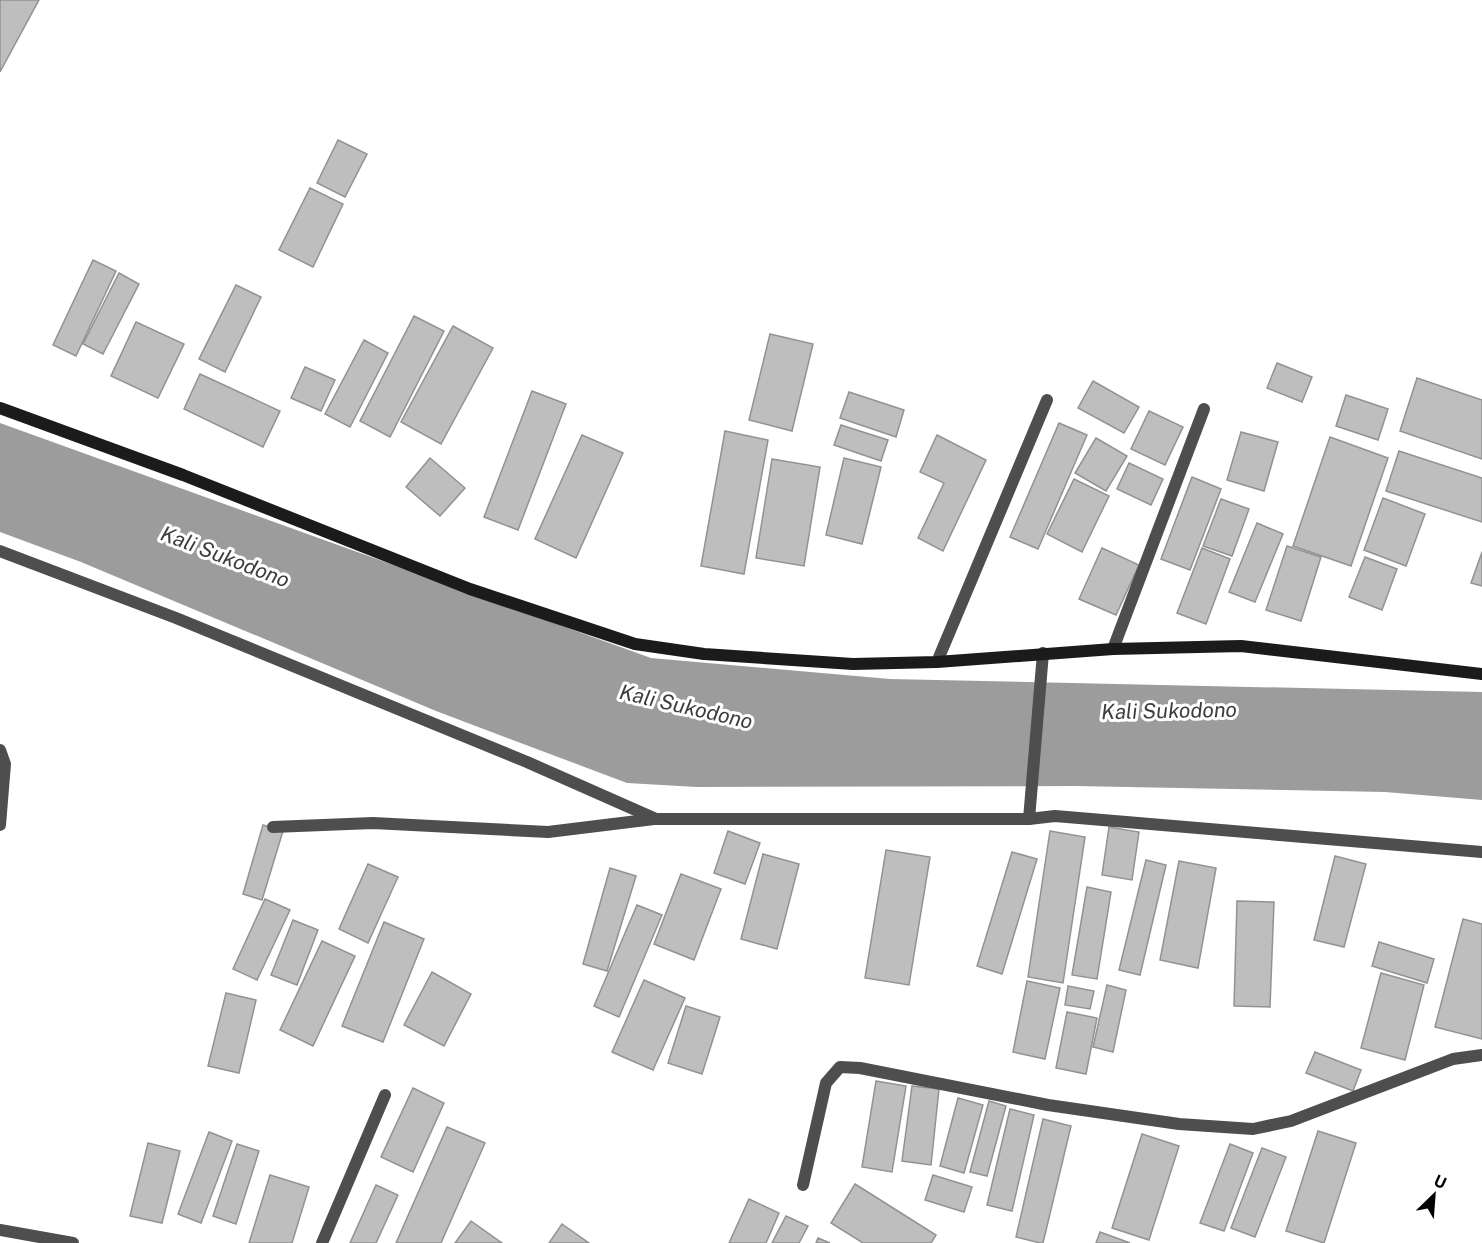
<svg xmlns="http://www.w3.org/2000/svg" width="1482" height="1243" font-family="'Public Sans',sans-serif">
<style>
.water{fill:#9c9c9c}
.building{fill:#bebebe;stroke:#929292;stroke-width:1.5}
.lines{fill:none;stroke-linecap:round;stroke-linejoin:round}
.minor{stroke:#4e4e4e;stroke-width:12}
.secondary{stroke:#1b1b1b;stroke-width:12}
.labels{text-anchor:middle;stroke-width:6;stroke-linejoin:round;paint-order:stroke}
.water-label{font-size:21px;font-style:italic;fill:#3d3d3d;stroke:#fff}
</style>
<rect width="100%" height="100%" fill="#fff"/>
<polygon class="water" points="0,423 651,658 890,679 1482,692 1482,800 1385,792 1075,786 697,787 627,783 436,711 81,562 0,532"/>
<g class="building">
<polygon points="0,0 39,0 0,72"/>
<polygon points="338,140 367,154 345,197 317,183"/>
<polygon points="310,188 343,204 313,267 279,250"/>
<polygon points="93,260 116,271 76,356 53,345"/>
<polygon points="119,273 139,284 103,354 83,344"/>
<polygon points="236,285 261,297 225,372 199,359"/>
<polygon points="414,316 444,331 390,437 360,421"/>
<polygon points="136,322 184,344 158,398 111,376"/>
<polygon points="453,326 493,348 441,444 401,422"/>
<polygon points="770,334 813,344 792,431 749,420"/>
<polygon points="364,340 388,353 350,427 325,414"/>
<polygon points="1277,363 1312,377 1302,402 1267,388"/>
<polygon points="305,367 335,380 321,411 291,398"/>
<polygon points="200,374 280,411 263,447 184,409"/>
<polygon points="1417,378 1482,400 1482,459 1400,431"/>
<polygon points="1093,381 1139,407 1124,433 1078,408"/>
<polygon points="532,391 566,404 518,530 484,517"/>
<polygon points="849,392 904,410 896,437 840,418"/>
<polygon points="1346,395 1388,409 1378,440 1336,426"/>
<polygon points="1149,411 1183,427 1165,465 1131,449"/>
<polygon points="1059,423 1087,435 1038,549 1010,537"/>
<polygon points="841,425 888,440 881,461 834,445"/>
<polygon points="725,431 768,440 744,574 701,566"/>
<polygon points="1241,432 1278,442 1264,491 1227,480"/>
<polygon points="582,435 623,453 576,558 535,539"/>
<polygon points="937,435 986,460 943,551 918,538 944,483 920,472"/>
<polygon points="1330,437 1388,458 1351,566 1293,546"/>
<polygon points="1096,438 1127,456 1106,491 1075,473"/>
<polygon points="1399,451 1482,478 1482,522 1386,491"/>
<polygon points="430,458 465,488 440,516 406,487"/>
<polygon points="844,458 881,467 862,544 826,535"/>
<polygon points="772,459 820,467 804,566 756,558"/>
<polygon points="1129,463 1163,479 1151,505 1117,489"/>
<polygon points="1192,477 1221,489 1190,570 1161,559"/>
<polygon points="1074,479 1109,496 1082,552 1047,534"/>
<polygon points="1383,498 1425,514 1406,566 1364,550"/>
<polygon points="1221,499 1249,509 1232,556 1203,546"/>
<polygon points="1257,523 1283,534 1255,602 1229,592"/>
<polygon points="1287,546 1321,557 1301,621 1266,610"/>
<polygon points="1102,548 1139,565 1116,615 1079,599"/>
<polygon points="1202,548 1230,559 1206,624 1177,613"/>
<polygon points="1482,552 1482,586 1471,583"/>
<polygon points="1365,557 1397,569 1382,610 1349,597"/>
<polygon points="263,825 283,831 262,900 243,894"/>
<polygon points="1109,827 1139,832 1132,880 1102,875"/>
<polygon points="728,831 760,843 745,884 714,873"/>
<polygon points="1050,831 1085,837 1063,983 1028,977"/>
<polygon points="886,850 930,857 909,985 865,978"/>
<polygon points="1012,852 1037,859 1002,974 977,966"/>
<polygon points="763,854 799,864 777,949 741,939"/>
<polygon points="1335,856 1366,864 1344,947 1314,940"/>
<polygon points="1146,860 1166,865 1140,975 1119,970"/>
<polygon points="1179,861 1216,868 1198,968 1160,960"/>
<polygon points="368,864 398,877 368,943 339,929"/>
<polygon points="610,868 636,876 607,971 583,964"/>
<polygon points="681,874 721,889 694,960 654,944"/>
<polygon points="1087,887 1111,892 1097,979 1072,975"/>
<polygon points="265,899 290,910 257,980 233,969"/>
<polygon points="1237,901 1274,902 1270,1007 1234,1006"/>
<polygon points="637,905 662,915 619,1017 594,1006"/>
<polygon points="1463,919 1482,924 1482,1039 1435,1027"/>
<polygon points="293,920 318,930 297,985 271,975"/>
<polygon points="384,922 424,939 383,1042 342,1026"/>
<polygon points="322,941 355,956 313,1046 280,1030"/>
<polygon points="1379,942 1434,959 1427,983 1372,966"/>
<polygon points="432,972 471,994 444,1046 404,1025"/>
<polygon points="1381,973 1424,985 1405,1060 1361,1048"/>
<polygon points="644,980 685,998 653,1070 612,1052"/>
<polygon points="1027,981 1060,988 1045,1059 1013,1052"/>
<polygon points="1107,985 1126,990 1113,1052 1093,1047"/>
<polygon points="1068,986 1094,991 1090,1009 1065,1005"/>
<polygon points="226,993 256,1000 239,1073 208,1066"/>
<polygon points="686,1006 720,1017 702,1074 668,1063"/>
<polygon points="1067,1012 1097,1018 1086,1074 1056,1068"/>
<polygon points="1315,1052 1361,1070 1353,1091 1306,1073"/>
<polygon points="876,1081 906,1086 892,1172 862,1167"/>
<polygon points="912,1086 939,1089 931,1165 902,1161"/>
<polygon points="413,1088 444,1103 413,1172 381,1157"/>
<polygon points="958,1098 983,1105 964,1173 940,1166"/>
<polygon points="989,1101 1006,1106 987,1176 970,1172"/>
<polygon points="1010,1109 1034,1115 1012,1211 987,1205"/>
<polygon points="1043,1119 1071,1126 1043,1243 1040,1243 1016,1237"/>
<polygon points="447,1127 485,1143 441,1243 396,1243"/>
<polygon points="1318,1131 1356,1143 1324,1243 1286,1231"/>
<polygon points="209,1132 232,1141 201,1223 178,1214"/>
<polygon points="1142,1134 1179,1146 1149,1240 1112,1228"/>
<polygon points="148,1143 180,1151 162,1223 130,1216"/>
<polygon points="237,1144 259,1151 236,1224 213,1216"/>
<polygon points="1230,1144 1253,1153 1224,1231 1200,1223"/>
<polygon points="1262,1148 1286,1157 1255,1237 1231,1228"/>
<polygon points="270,1175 309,1187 292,1243 249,1243"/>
<polygon points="933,1175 972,1187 964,1212 925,1200"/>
<polygon points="855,1184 936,1235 931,1243 863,1243 831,1223"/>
<polygon points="376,1185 398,1195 376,1243 350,1243"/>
<polygon points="749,1199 779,1213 766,1243 729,1243"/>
<polygon points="786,1216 808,1226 799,1243 772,1243"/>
<polygon points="471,1221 502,1243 455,1243"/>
<polygon points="562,1224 589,1243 549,1243"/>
<polygon points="1100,1232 1130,1243 1096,1243"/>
<polygon points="818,1238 830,1243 816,1243"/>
</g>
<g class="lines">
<g class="minor">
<polyline points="0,551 176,618 527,762 656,819 1029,819 1055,816 1482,852"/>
<polyline points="1113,649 1204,409"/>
<polyline points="937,662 1047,400"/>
<polyline points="0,750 5,764 0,825"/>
<polyline points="1029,819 1043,653"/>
<polyline points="273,827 373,823 548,832 654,819"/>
<polyline points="803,1185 826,1083 840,1067 860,1068 1048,1105 1179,1124 1253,1129 1291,1121 1453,1059 1482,1055"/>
<polyline points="0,1230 73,1243"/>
<polyline points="322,1243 385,1095"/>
</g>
<polyline class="secondary" points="0,408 183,475 470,589 635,644 704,654 853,664 937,662 1113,649 1241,646 1482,674"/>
</g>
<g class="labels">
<g class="water-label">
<text transform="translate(225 557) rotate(21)" y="7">Kali Sukodono</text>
<text transform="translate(686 707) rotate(13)" y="7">Kali Sukodono</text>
<text transform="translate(1169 711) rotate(-1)" y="7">Kali Sukodono</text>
</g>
</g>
<g transform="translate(1434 1195) rotate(25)" stroke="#ffffff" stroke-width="4.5" paint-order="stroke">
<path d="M0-4.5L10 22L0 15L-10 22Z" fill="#000000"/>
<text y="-9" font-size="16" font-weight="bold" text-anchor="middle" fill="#000000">U</text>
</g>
</svg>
